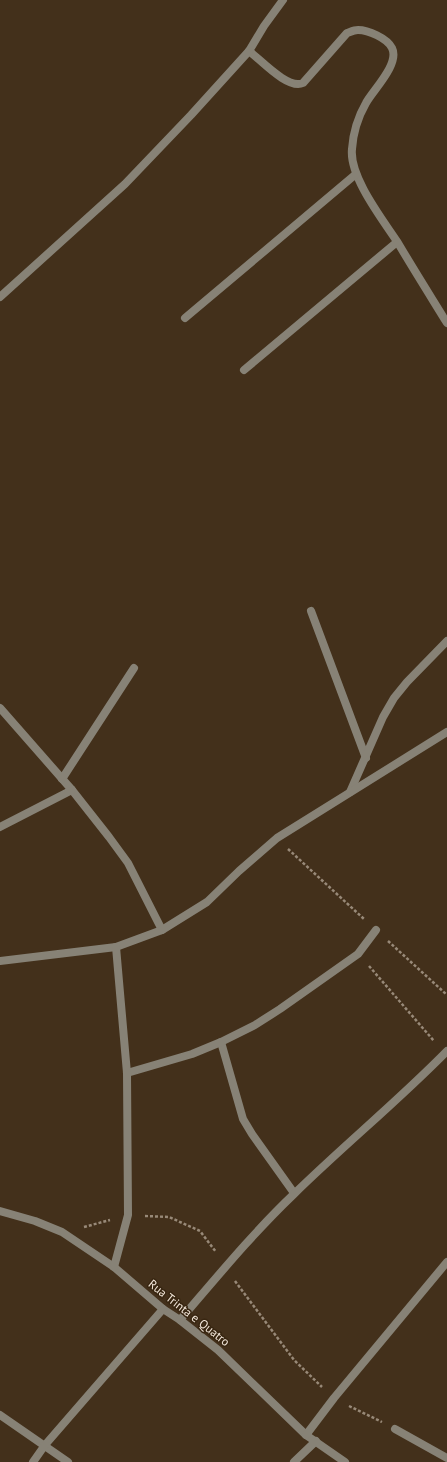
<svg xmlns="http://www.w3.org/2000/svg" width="447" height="1462" font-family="'PT Sans',sans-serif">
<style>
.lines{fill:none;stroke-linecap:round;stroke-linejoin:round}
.path{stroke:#988978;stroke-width:2.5;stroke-dasharray:3 2;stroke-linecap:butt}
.minor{stroke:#878276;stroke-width:8}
.labels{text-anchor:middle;stroke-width:3;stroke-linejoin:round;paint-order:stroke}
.street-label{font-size:12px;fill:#f2e6d9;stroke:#382611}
</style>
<rect width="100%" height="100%" fill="#43301b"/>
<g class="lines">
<g class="path">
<polyline points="288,849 364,919"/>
<polyline points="388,941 447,995"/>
<polyline points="369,966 434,1041"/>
<polyline points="145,1216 169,1217 200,1231 216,1252"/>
<polyline points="84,1227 110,1220"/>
<polyline points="235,1281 294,1360 322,1387"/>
<polyline points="349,1406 382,1422"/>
</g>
<g class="minor">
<path d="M249,51C261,60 288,90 303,83L347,33C350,32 354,30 358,30C368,30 387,38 392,48C400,64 373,90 366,103C358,117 353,134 352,149C349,177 383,220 398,243C414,270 431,297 447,323"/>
<polyline points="0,297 125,184 191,115 249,51 264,26 283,0"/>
<polyline points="185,318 356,174"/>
<polyline points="244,370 397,242"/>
<polyline points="311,611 366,758"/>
<polyline points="0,708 72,790 109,837 128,863 162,930"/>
<polyline points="62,779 134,668"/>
<polyline points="350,792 383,717 394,698 407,682 447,641"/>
<polyline points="0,827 72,790"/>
<polyline points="0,961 116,947 162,930 207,902 239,871 277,838 447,732"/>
<polyline points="221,1042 243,1119 252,1134 294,1193"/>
<polyline points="127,1073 192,1054 221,1042 255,1025 280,1009 358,954 376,930"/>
<polyline points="0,1211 35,1221 62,1232 114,1267 163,1309 180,1320 218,1350 306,1435 345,1462"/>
<polyline points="114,1267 128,1215 127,1073 116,947"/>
<path d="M180,1320C217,1277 253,1233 294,1194C344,1145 398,1101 447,1051"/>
<polyline points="0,1415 68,1462"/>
<polyline points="395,1429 447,1458"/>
<polyline points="306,1435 334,1398 447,1262"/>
<polyline points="33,1462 45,1445 163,1309"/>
<polyline points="294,1462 316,1441"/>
</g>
</g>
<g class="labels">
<g class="street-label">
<text transform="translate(189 1313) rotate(38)" y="4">Rua Trinta e Quatro</text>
</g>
</g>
</svg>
